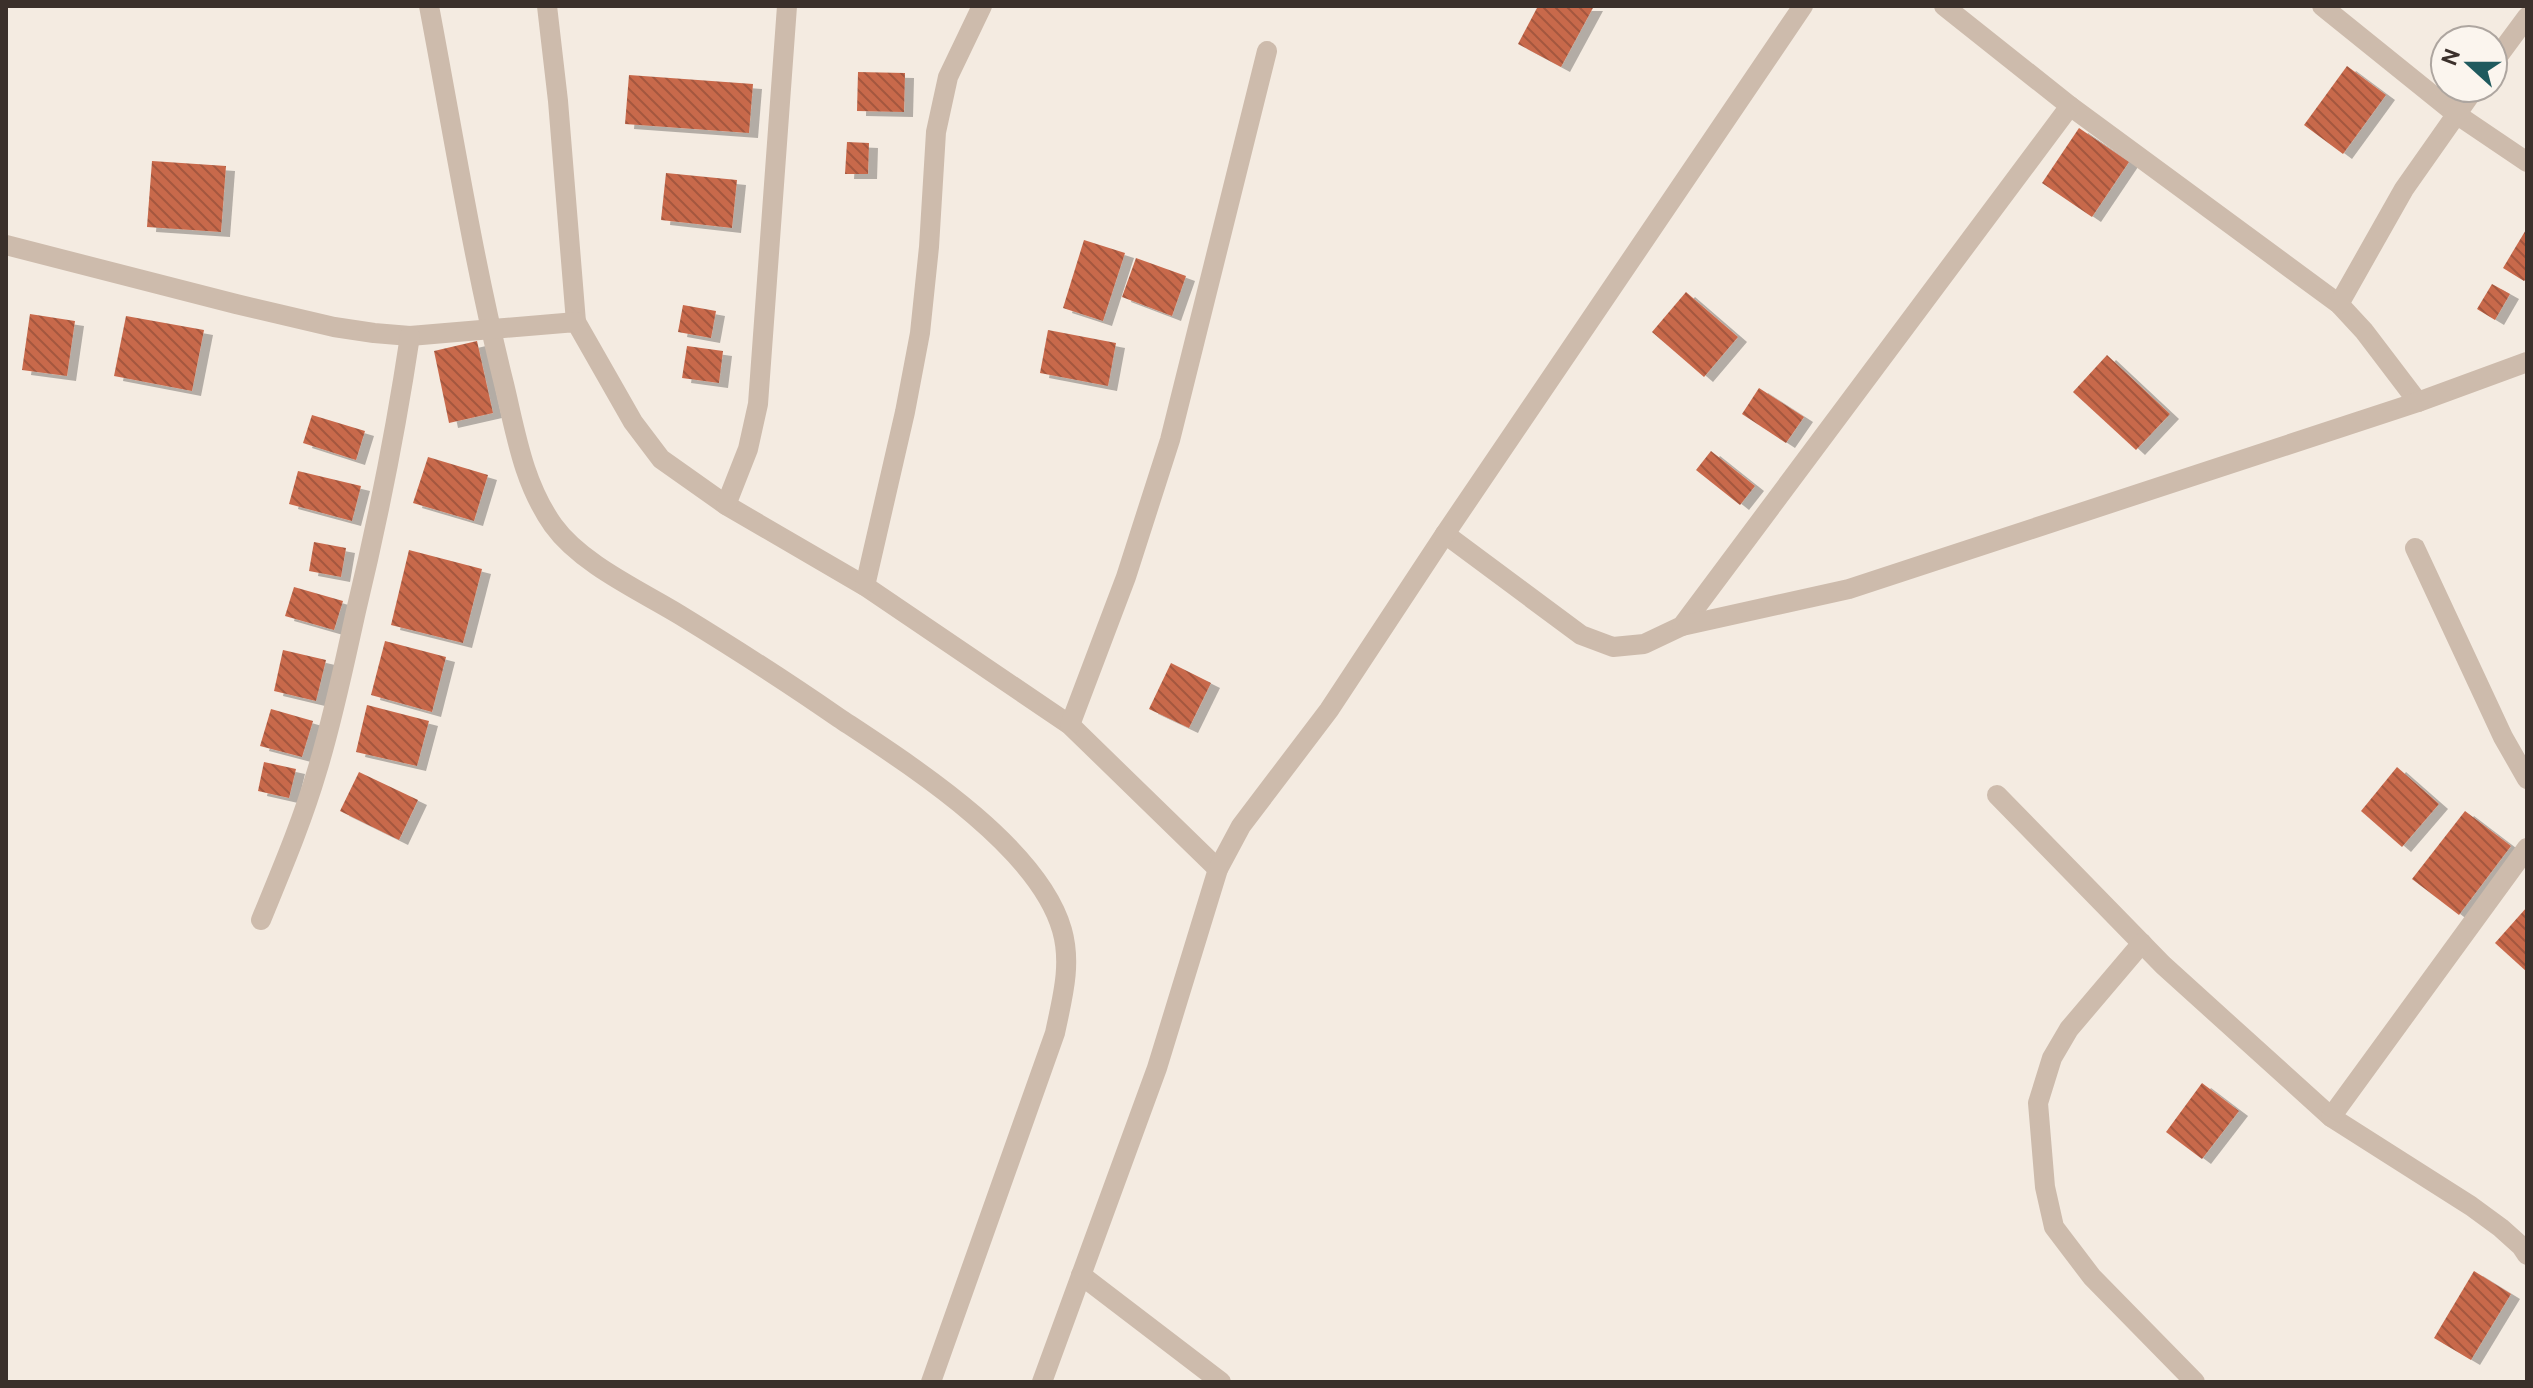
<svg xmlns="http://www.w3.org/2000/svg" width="2533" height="1388" font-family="Cabin,sans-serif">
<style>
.building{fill:url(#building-back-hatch);filter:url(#shadow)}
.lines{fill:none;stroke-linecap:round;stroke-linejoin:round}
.minor{stroke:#cdbbac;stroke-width:20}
</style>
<defs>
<pattern id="building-back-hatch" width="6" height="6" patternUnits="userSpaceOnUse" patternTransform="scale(2)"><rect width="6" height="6" fill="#c8694b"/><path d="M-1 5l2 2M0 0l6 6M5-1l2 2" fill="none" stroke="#a4573f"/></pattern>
<filter id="shadow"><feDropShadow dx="9" dy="5" stdDeviation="0" flood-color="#0004"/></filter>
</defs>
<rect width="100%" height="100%" fill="#f4ebe1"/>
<g class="building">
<polygon points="1538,6 1594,6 1561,67 1518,44"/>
<polygon points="2347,66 2386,95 2343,154 2304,125"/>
<polygon points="858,72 905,73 904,112 857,111"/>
<polygon points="629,75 753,84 749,133 625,124"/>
<polygon points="2079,128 2129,162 2092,217 2042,183"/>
<polygon points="847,142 869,143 868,174 845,174"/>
<polygon points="152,161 226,166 221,232 147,227"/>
<polygon points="666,173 737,180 732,228 661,220"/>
<polygon points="2527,228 2527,276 2524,281 2503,268"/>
<polygon points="1084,240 1125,253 1103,321 1063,308"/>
<polygon points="1136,258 1186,276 1172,316 1122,297"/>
<polygon points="2492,284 2510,294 2495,320 2477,309"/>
<polygon points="1686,292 1738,337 1704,377 1652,332"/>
<polygon points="683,305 716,311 711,338 678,332"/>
<polygon points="30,314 75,321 67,376 22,370"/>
<polygon points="126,316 204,330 192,391 114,376"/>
<polygon points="1048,330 1116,343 1108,386 1040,373"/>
<polygon points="477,341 493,413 449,423 434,351"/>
<polygon points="687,346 723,351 719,383 682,378"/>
<polygon points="2107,355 2170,414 2136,450 2073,392"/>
<polygon points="1759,388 1804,417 1786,443 1742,414"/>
<polygon points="312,415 365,431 356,460 303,443"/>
<polygon points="1711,451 1755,486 1740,505 1696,470"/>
<polygon points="428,457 488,475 474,521 413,503"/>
<polygon points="298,471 361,486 352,521 289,504"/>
<polygon points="314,542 346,548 341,577 309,571"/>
<polygon points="409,550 482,569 463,643 391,625"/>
<polygon points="294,587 343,601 334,630 285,616"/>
<polygon points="385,641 446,657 432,712 371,695"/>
<polygon points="283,650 326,660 316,701 274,691"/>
<polygon points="1171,663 1211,683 1189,728 1149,709"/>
<polygon points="367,705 429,721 417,766 356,752"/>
<polygon points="271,709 313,721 302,757 260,746"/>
<polygon points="264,762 296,769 289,798 258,791"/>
<polygon points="2397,767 2439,804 2402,847 2361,811"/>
<polygon points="359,772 418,800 399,840 340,811"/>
<polygon points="2465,811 2511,846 2459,915 2412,879"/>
<polygon points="2527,907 2527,972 2495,943"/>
<polygon points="2202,1083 2239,1111 2202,1159 2166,1132"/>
<polygon points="2474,1271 2511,1294 2471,1360 2434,1338"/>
</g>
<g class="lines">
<g class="minor">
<path d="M429,6C453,132 473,260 504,384C516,434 523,482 553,525C581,564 639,590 680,615C734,648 787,682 839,718C910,765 1038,846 1062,930C1072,965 1062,999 1055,1033L931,1382"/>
<polyline points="547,6 558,101 576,322"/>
<polyline points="1944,6 2070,106 2339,304 2364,331 2418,402"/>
<polyline points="2322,6 2456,114 2527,162"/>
<polyline points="2493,63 2527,17"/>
<polyline points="6,245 236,304 334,327 374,333 410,336 576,322 633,422 661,459 726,505 865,586 1070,725 1218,869"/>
<polyline points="2339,304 2404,189 2475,88"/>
<polyline points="726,505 748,449 758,404 787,6"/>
<polyline points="1445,534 1581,635 1613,647 1644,644 1682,626 2070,106"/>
<polyline points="2415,548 2503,737 2527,779"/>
<polyline points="865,586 905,412 920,333 929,247 936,132 948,77 982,6"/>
<polyline points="1682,626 1849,589 2418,402 2527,362"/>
<polyline points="1070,725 1126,577 1170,440 1267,51"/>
<polyline points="1997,795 2163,965 2331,1117 2471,1206 2501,1228 2521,1246 2527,1255"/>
<path d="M261,920C281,871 302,822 317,771C333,719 344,665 356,611C378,520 396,429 410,336"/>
<polyline points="2142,943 2069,1029 2052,1058 2038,1103 2045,1187 2054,1227 2092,1277 2195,1382"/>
<polyline points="2331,1117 2527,848"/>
<polyline points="1081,1275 1221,1382"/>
<polyline points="1042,1382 1157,1068 1218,869 1241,826 1329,710 1445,534 1803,6"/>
</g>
</g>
<rect width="2533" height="1388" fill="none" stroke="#3b302b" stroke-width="16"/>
<g transform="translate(2469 64) rotate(291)"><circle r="38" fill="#fbf5ee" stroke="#aea6a0" stroke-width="2"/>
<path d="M0-6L14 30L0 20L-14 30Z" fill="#1f5a5e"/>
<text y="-12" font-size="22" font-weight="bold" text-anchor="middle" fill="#3b302b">N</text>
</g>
</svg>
